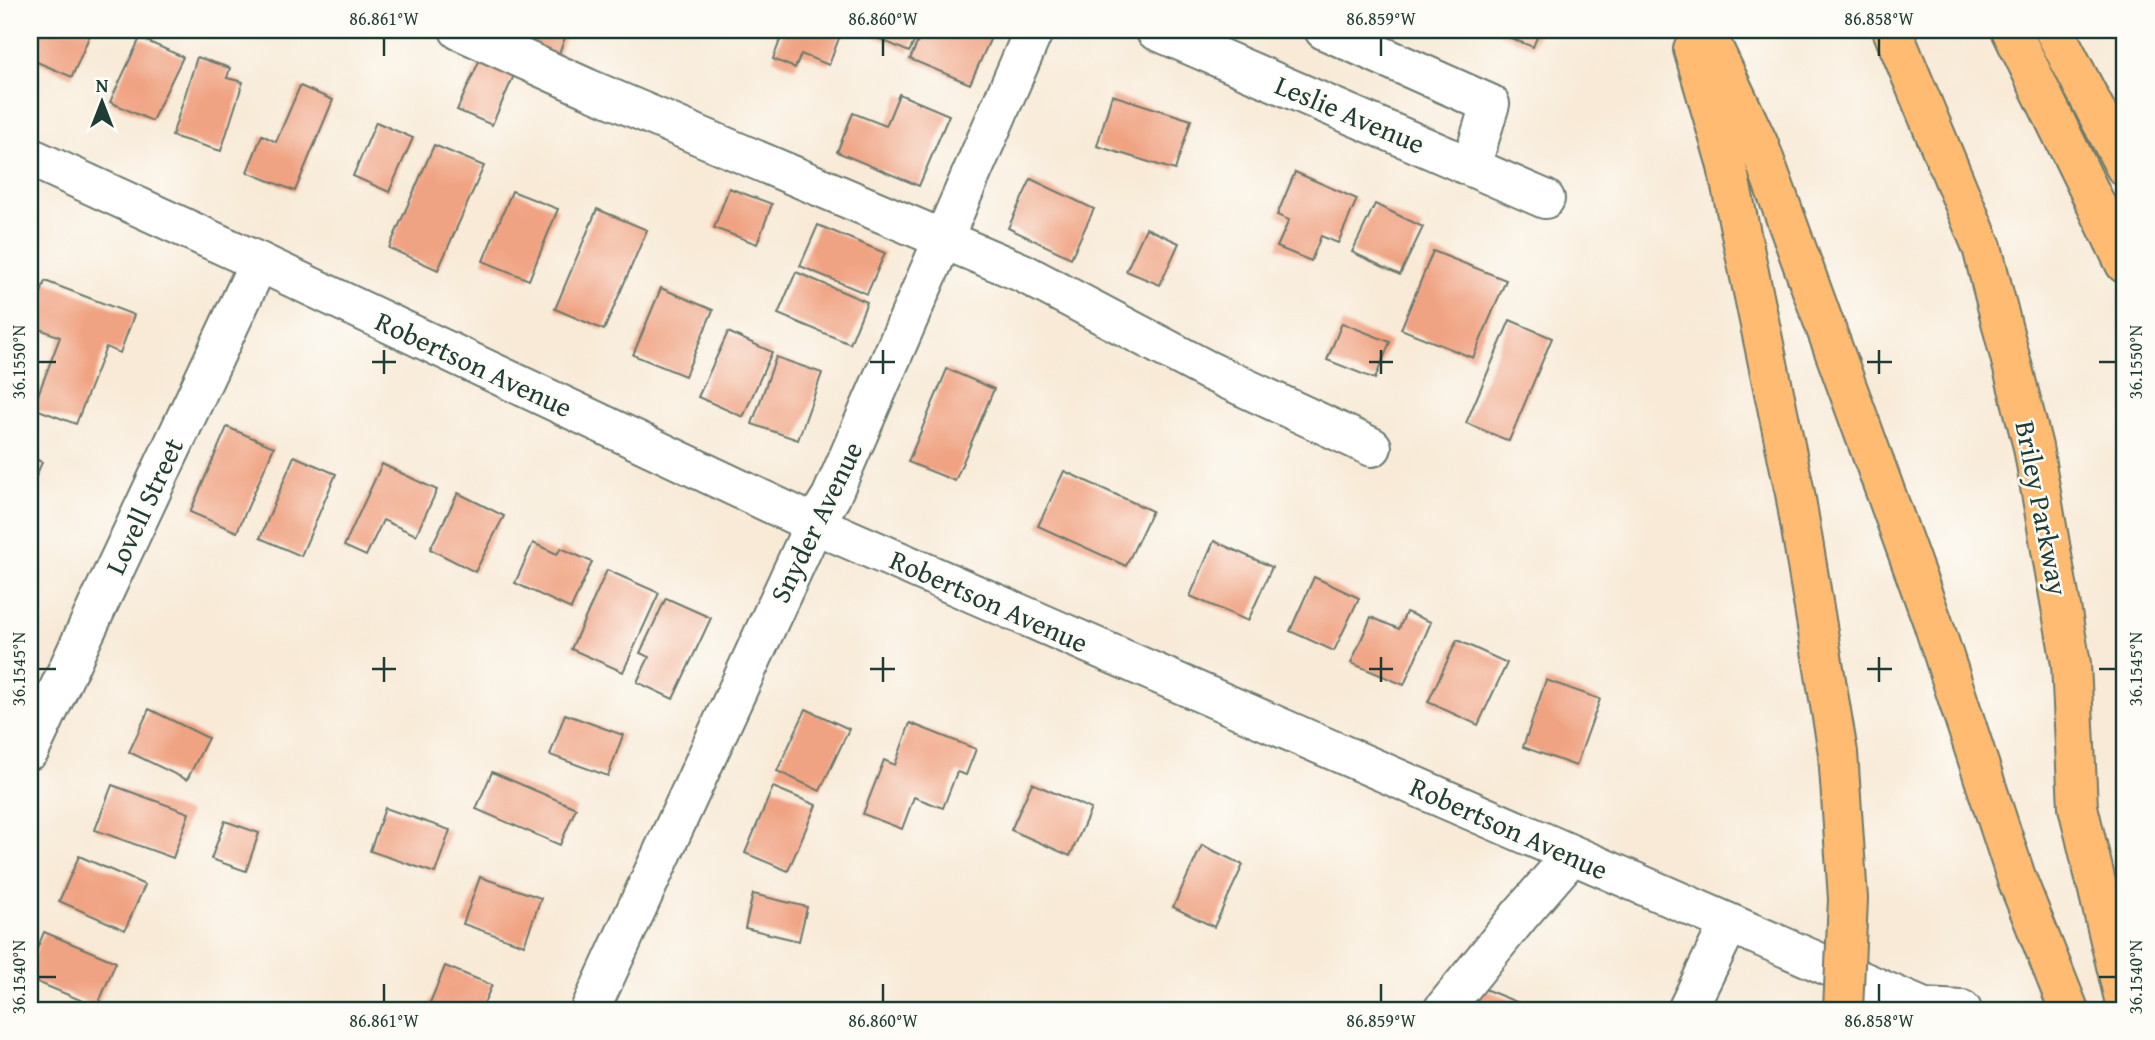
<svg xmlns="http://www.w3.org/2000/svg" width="2155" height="1040" font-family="'Gentium Book Plus',serif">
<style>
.building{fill:#f0a382}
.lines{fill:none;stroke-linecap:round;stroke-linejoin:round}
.minor-casing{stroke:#6b7a6d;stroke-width:42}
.highway-casing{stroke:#6b7a6d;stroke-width:42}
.minor{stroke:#fff;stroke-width:38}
.highway{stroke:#ffbb71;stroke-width:38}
.highway-bridge-casing{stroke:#6b7a6d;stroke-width:42;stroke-linecap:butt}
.highway-bridge{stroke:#ffbb71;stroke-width:38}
.ticks{fill:none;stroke:#1f3d34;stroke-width:2.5}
.labels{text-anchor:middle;stroke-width:5;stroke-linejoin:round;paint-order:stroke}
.street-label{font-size:28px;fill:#1f3d34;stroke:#fdfcf7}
.neatline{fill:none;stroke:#1f3d34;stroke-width:2.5}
.ticks-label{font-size:18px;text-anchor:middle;fill:#1f3d34}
</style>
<rect width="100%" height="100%" fill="#fdfcf7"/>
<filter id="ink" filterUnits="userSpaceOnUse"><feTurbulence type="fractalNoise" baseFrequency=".0143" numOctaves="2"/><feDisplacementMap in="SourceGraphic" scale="14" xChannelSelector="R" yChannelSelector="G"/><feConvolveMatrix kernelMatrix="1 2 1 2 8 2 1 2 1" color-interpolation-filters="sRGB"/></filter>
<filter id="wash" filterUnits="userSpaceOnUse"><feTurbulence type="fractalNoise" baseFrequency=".00686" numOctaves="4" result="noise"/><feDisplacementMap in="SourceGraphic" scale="28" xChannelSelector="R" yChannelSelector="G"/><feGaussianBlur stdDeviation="1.57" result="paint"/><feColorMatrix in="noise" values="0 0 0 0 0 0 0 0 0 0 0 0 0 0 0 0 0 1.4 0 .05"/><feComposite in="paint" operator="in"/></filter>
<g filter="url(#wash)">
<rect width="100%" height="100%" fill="#f8ead7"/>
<g id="blocks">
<g class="building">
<polygon points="30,30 92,30 72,77 30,59"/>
<polygon points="537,30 568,30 558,56 531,46"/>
<polygon points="784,30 842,30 829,65 801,54 795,68 773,59"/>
<polygon points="865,30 920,30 909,52 864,32"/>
<polygon points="923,30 985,30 993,33 970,84 910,59"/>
<polygon points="1490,30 1540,30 1533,47"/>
<polygon points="140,38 183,57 152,121 110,102"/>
<polygon points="197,57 230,68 227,78 243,82 221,151 172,136"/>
<polygon points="481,57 515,73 492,125 457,110"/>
<polygon points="300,86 333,100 295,191 247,172 262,135 276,142"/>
<polygon points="899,94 949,115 919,186 837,152 853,113 886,126"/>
<polygon points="1112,95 1191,120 1175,170 1097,146"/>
<polygon points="376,122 413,138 389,192 353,176"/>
<polygon points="434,145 484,166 438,270 389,248"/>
<polygon points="1295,172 1357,199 1338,243 1321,236 1311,261 1277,247 1289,220 1277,215"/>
<polygon points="1031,179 1094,209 1071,258 1008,228"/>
<polygon points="729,188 772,204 757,244 714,228"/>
<polygon points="512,191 558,209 529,280 483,261"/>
<polygon points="1375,204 1423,227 1400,275 1352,252"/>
<polygon points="597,209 647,230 604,330 555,309"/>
<polygon points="818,225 885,253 867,294 800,266"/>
<polygon points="1146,228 1179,243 1160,285 1126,271"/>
<polygon points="1433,251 1506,280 1473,358 1401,329"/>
<polygon points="796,272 867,302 850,344 778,314"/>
<polygon points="45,281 134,315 120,353 106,347 76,424 33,408 60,337 30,325"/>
<polygon points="661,288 713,310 685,376 633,355"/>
<polygon points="1510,320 1552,338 1509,441 1466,423"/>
<polygon points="1342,323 1390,342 1375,379 1327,360"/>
<polygon points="728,332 772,352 743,417 698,397"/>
<polygon points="776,357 822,373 798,440 752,424"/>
<polygon points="947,369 994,389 955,481 908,462"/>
<polygon points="227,427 274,447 237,532 190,512"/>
<polygon points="294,456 336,474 301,556 260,538"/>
<polygon points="30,457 42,462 30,491"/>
<polygon points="382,464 437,490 416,535 383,520 366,556 344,546"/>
<polygon points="1064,471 1152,511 1126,566 1038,526"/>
<polygon points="458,493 504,516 475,572 430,549"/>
<polygon points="1214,541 1272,567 1248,621 1190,596"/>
<polygon points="533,543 557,554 561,548 592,562 571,609 515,583"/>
<polygon points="607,570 659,593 623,672 571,649"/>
<polygon points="1314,577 1359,598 1334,651 1290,631"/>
<polygon points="666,598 711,618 673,699 637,682 649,657 640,653"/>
<polygon points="1406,612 1431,622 1404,685 1351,663 1371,617 1399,629"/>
<polygon points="1457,640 1507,663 1478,725 1428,702"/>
<polygon points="1546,680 1600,699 1576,766 1523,747"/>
<polygon points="149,709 208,738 187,780 129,752"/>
<polygon points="806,709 849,729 820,791 777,771"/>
<polygon points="565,714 623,735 608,776 550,755"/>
<polygon points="910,723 976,749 966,775 957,772 943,808 914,797 902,829 863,814 884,760 895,765"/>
<polygon points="492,772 576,808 560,845 476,809"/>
<polygon points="1032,783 1091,809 1070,856 1011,830"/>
<polygon points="112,785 189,813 173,858 95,830"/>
<polygon points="773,787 816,805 788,871 745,853"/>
<polygon points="385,808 450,830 435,873 370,851"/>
<polygon points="225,821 259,833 246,871 211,859"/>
<polygon points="1202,845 1243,865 1214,927 1173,907"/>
<polygon points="79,856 145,885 125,930 59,901"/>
<polygon points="480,877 541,898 524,945 463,924"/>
<polygon points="753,894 807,907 799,941 745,928"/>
<polygon points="44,932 116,962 97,1007 30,979 30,966"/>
<polygon points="445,966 492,985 481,1010 427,1010"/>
<polygon points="1482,988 1536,1010 1473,1010"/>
</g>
</g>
</g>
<g filter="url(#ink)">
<use href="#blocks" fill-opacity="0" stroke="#6b7a6d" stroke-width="2"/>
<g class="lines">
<g class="minor-casing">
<g id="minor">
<polyline points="459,30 587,88 1023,273 1207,370 1372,447"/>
<polyline points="1155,30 1545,199"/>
<polyline points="1324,30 1490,104 1471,167"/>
<polyline points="30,157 259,262 814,524 1924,1008 1962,1010"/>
<polyline points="30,750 259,262"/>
<polyline points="590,1010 814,524 831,497 1034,30"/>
<polyline points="1443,1010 1520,915 1572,855"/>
<polyline points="1687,1010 1729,924"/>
</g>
</g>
<g class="highway-casing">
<g id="highway">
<polyline points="1705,30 1759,145 1932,620 2016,877 2069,1010"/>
<polyline points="1892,30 1982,247 2033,447 2071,664 2078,807 2125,1003"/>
<polyline points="2011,30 2125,264"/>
<polyline points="2054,30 2125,167"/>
<polyline points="1693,49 1726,162 1795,493 1838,753"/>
</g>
</g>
<use href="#minor" class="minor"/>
<use href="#highway" class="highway"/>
<g class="highway-bridge-casing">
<polyline id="highway-bridge" points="1838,753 1848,899 1843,1010"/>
</g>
<use href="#highway-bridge" class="highway-bridge"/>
</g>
</g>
<path class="ticks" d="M384,38V56M883,38V56M1381,38V56M1879,38V56M384,350V374M883,350V374M1381,350V374M1879,350V374M38,362H56M372,362H396M870,362H895M1369,362H1393M1867,362H1892M2099,362H2116M384,657V682M883,657V682M1381,657V682M1879,657V682M38,669H56M372,669H396M870,669H895M1369,669H1393M1867,669H1892M2099,669H2116M38,977H56M2099,977H2116M384,984V1002M883,984V1002M1381,984V1002M1879,984V1002"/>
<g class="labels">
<g class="street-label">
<text transform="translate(1350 114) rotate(23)" y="10">Leslie Avenue</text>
<text transform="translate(474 364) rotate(25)" y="10">Robertson Avenue</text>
<text transform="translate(144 506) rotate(-65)" y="10">Lovell Street</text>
<text transform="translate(2042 508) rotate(79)" y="10">Briley Parkway</text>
<text transform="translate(816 522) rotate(-64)" y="10">Snyder Avenue</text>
<text transform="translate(989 601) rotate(24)" y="10">Robertson Avenue</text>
<text transform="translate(1509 828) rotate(24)" y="10">Robertson Avenue</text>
</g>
</g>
<rect width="2155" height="1040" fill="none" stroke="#fdfcf7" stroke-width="77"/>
<g transform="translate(102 102)" stroke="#fdfcf7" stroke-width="5" paint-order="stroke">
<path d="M0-5L12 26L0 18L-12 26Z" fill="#1f3d34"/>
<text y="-10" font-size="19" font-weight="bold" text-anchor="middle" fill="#1f3d34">N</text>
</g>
<rect x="38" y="38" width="2078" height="964" class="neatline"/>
<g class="ticks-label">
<text x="384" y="25">86.861°W</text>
<text x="883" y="25">86.860°W</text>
<text x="1381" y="25">86.859°W</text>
<text x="1879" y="25">86.858°W</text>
<text transform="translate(19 362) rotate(-90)" y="6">36.1550°N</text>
<text transform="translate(2136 362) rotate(-90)" y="6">36.1550°N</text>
<text transform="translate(19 669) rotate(-90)" y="6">36.1545°N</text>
<text transform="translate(2136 669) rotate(-90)" y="6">36.1545°N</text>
<text transform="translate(19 977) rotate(-90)" y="6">36.1540°N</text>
<text transform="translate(2136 977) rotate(-90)" y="6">36.1540°N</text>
<text x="384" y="1027">86.861°W</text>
<text x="883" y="1027">86.860°W</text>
<text x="1381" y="1027">86.859°W</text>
<text x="1879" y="1027">86.858°W</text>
</g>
</svg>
